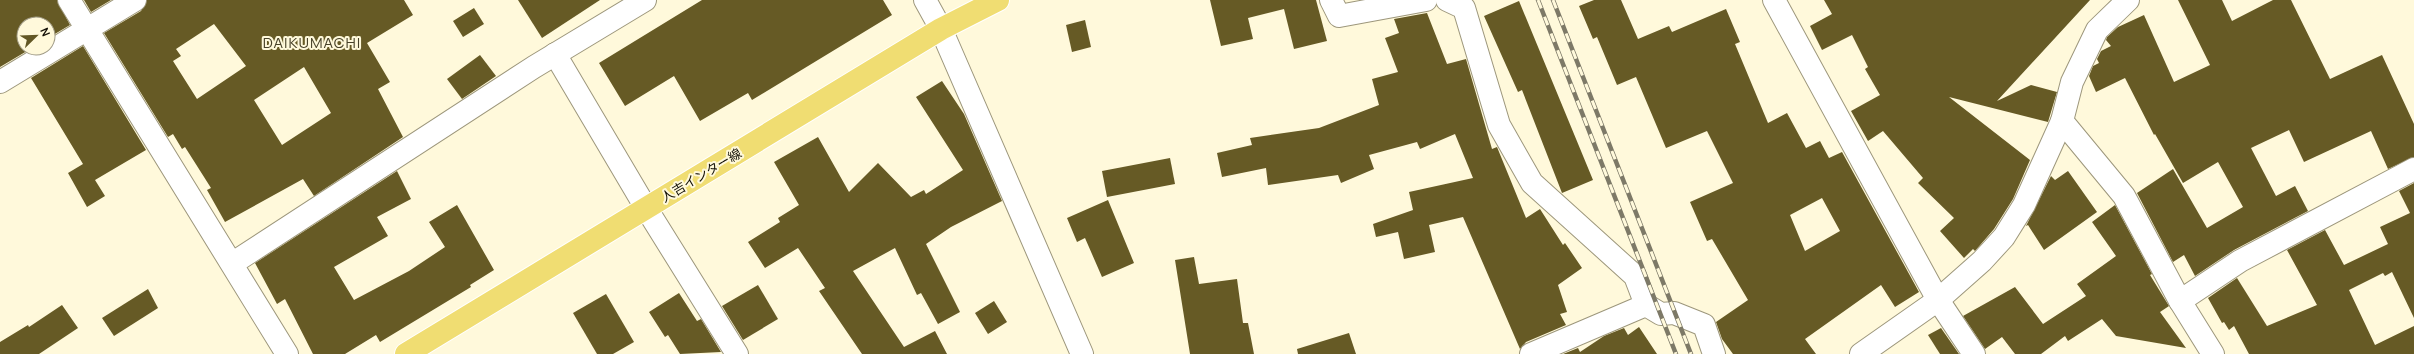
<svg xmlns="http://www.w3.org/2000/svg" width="2414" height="354" font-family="Manrope,'Noto Sans JP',sans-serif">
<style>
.building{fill:#665a25;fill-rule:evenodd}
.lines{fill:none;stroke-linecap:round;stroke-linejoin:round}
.minor-casing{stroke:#9d977c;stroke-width:24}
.tertiary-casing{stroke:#9d977c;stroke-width:24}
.primary-casing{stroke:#fff;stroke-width:24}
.minor{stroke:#fff;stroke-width:22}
.tertiary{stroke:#fff;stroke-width:22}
.primary{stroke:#f0dd72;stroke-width:22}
.rail-casing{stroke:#7d7967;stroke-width:4.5}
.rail{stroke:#fff9db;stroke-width:3;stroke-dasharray:9;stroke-linecap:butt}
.labels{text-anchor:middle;stroke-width:4;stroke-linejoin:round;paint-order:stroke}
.street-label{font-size:13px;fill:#120f06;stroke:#fff9db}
.quarter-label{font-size:15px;letter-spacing:1px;fill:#474129;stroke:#fff9db}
</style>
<rect width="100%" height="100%" fill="#fff9db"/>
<g class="building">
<polygon points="0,0 57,0 70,25 48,38 48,24 24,24 24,48 32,48 0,67"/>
<polygon points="84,0 111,0 91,12"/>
<path d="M147,0H404L413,15L367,43L390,82L378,89L403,137L314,196L303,179L225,222L207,190L211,188L185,147L182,149L173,134L168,137L104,33L141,11ZM214,24L246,66L197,99L173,61L181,56L176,49ZM304,67L331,113L282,145L254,100Z"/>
<polygon points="518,0 600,0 542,38"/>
<polygon points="702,0 883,0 892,15 752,100 748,93 700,121 674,76 625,106 599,63"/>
<polygon points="1210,0 1316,0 1327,41 1294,49 1284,9 1248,18 1253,39 1221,46"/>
<path d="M1594,0H1621L1638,39L1669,26L1672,32L1726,9L1740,42L1735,44L1768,123L1787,113L1806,148L1820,141L1829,158L1842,152L1919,292L1895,307L1881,285L1805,339L1816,354H1733L1722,339L1716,322L1748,300L1712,239L1707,241L1690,202L1733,183L1707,131L1666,148L1636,77L1617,85L1597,37L1593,39L1579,6ZM1822,198L1840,231L1805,251L1790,215Z"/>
<polygon points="1824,0 2090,0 1997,101 2031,85 2057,92 2048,122 1949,97 2030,160 2013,199 1994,229 1975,251 1973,249 1964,258 1940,231 1954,218 1918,183 1923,178 1883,131 1868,141 1851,111 1880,95 1865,69 1868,67 1852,35 1822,50 1810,26 1832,14"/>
<polygon points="2178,0 2222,0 2232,21 2273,0 2291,0 2330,79 2382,55 2414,124 2414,157 2388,169 2371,131 2304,162 2289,130 2251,148 2276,196 2295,186 2308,211 2234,250 2195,276 2184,255 2173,262 2137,193 2173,169 2207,228 2243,207 2218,162 2183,183 2155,134 2154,135 2125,78 2096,92 2089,76 2093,66 2099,63 2097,59 2101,51 2111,46 2106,40 2107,37 2118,27 2144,15 2174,82 2210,65"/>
<polygon points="1519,1 1593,180 1562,193 1522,90 1518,92 1484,16"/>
<polygon points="474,8 484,24 463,37 453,21"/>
<polygon points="1427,13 1447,64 1466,59 1492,149 1497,147 1526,218 1540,209 1563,245 1565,243 1582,268 1558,285 1567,312 1560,314 1566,325 1526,342 1520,349 1463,217 1429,225 1435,252 1404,259 1398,232 1376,237 1373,224 1413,210 1409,192 1473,178 1455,134 1420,149 1417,142 1369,155 1374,169 1341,183 1338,175 1268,185 1266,168 1222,177 1217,153 1252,145 1250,138 1319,128 1379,105 1372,79 1398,72 1385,38 1399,33 1394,19"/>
<polygon points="1085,20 1091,47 1072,52 1066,25"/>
<polygon points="83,46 146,150 95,180 105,196 87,207 68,173 83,164 31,78"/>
<polygon points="480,55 496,76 462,99 447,79"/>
<polygon points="942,81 964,114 1002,201 951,227 926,244 960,312 938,324 921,293 917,295 895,248 853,271 904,347 935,331 947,354 862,354 819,291 825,288 798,248 765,268 748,242 780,222 778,218 799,205 774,162 818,137 849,192 878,163 911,197 924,190 926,194 963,170 916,97"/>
<polygon points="1170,158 1175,184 1107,197 1102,171"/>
<polygon points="397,171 411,199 377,217 388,236 334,267 354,300 409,271 445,247 429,222 457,205 494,270 470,285 471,287 380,342 376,335 345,354 313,354 285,299 277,304 255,263"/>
<polygon points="2068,171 2097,212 2044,250 2028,225 2026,226 2051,176 2055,180"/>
<polygon points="2414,183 2414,318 2392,272 2385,276 2383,273 2349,290 2375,345 2414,326 2414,354 2249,354 2234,326 2229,330 2224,322 2222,323 2208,298 2237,278 2267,326 2317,305 2287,250 2325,230 2344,265 2388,244 2380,227 2410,213 2399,191"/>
<polygon points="1108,200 1134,263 1102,277 1085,238 1077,242 1067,218"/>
<polygon points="2115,205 2152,274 2150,275 2169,306 2160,312 2186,348 2116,336 2102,319 2068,341 2065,336 2041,354 2015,354 2002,337 1985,349 1963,316 2015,287 2043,324 2086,296 2077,284 2116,256 2092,222"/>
<polygon points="1194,257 1199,284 1237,279 1243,323 1248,323 1254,354 1190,354 1175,260"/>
<polygon points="758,285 778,319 743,340 722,306"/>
<polygon points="148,289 158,308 114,336 102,318"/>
<polygon points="679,293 697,321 701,319 721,352 680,354 668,335 665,337 649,312"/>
<polygon points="606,294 634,342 613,354 597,354 573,313"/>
<polygon points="994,301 1007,322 988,334 975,313"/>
<polygon points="62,305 78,328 39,354 0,354 0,342 28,325 29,327"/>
<polygon points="1639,327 1657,354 1563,354 1578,348 1580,352 1604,336 1624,328 1628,335"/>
<polygon points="1941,328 1959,354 1940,354 1928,335"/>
<polygon points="1349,333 1356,354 1298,354 1297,349"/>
</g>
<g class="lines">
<g class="minor-casing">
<g id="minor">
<polyline points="69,0 287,354"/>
<polyline points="1331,0 1339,16 1426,0"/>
<polyline points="1447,0 1464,8 1499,125 1532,183 1635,276 1646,305"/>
<polyline points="555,54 646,208 737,354"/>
<polyline points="0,82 135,0"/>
<polyline points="2062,121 2124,196 2180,301 2240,261 2414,169"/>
<polyline points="233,263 534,67 645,0"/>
<polyline points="2180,301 2213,354"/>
<polyline points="1531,354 1646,305 1661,314 1674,313 1704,325 1714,354"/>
<polyline points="1861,354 1938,300 1982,261 2004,237 2024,205 2062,121 2072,82 2097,30 2128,0"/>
</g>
</g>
<g class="tertiary-casing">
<g id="tertiary">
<polyline points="925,0 941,29 1082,354"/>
<polyline points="1774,0 1938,300 1974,354"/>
</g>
</g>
<g class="primary-casing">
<polyline id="primary" points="406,354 941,29 998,0"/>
</g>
<use href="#minor" class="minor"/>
<use href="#tertiary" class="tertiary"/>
<use href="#primary" class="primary"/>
<g class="rail-casing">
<g id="rail">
<polyline points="1538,0 1676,354"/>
<polyline points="1553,0 1691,354"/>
</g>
</g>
<use href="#rail" class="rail"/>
</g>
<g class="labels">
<g class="street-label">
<text transform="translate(701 175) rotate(-31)" y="5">人吉インター線</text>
</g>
<g class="quarter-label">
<text x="312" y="48">DAIKUMACHI</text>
</g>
</g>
<g transform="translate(36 36) rotate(67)"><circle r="19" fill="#fff9db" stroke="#a09b86"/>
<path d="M0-3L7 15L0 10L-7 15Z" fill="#625724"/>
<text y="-6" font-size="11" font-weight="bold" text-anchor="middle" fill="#120f06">N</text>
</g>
</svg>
